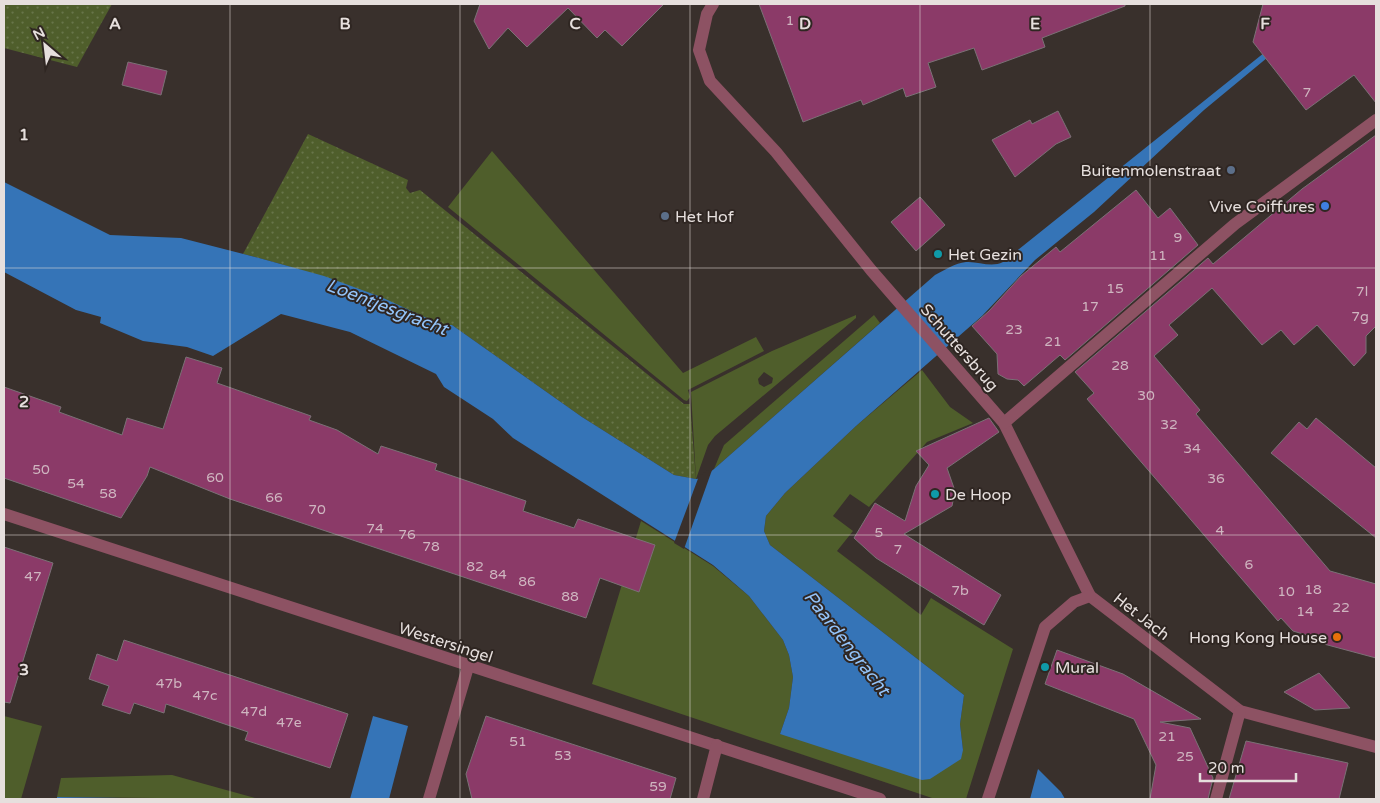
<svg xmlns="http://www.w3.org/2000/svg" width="1380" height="803" font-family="'Varela Round',sans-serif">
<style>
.grass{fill:#4f5e2b;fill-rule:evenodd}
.garden{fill:url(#garden-dots)}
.water{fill:#3574b7}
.pier{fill:#39302c}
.building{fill:#8b3a68;stroke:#7b7176}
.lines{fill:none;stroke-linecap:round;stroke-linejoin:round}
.minor{stroke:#8d5263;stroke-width:12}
.grid{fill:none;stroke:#e6dfdd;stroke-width:1;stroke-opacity:0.55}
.service-dot{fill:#5c6f8a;stroke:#2f2622;stroke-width:2}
.shop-dot{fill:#3f7fe0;stroke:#2f2622;stroke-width:2}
.culture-dot{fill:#0f9aa8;stroke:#2f2622;stroke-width:2}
.food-dot{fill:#e8710a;stroke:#2f2622;stroke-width:2}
.labels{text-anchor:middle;stroke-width:4;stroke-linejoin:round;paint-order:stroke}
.number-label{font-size:14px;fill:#cfb6c0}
.poi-label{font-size:16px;fill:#e6dfdd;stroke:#2f2622;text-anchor:start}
.street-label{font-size:16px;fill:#e6dfdd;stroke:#2f2622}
.water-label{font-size:18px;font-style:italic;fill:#94c4fa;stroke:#2f2622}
.grid-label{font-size:16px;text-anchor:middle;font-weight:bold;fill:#e6dfdd;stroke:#2f2622;stroke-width:4;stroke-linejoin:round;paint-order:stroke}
</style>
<defs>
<pattern id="garden-dots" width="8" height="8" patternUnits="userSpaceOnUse" patternTransform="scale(1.25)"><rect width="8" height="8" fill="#4f5e2b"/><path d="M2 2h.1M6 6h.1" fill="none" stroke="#687549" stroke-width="1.8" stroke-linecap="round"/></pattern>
</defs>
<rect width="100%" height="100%" fill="#39302c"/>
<g class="grass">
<polygon points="492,151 683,373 756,337 764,351 688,390 690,397 687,401 684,400 448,207"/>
<path d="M856,315V318L715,436L708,445L696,479L691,392L772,351ZM764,372L773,378L772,383L764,387L759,384L758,379Z"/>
<polygon points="874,315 880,323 714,469 724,445"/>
<polygon points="922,370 950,407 973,423 927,442 869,507 850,494 833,516 853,531 837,551 921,615 931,598 1013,649 966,799 935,799 592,684 641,521 713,566 749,596 783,640 789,655 793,677 789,708 780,734 963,750 960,724 964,695 770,545 764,531 766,516 785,493 856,426"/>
<polygon points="4,716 42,726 21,799 4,799"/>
<polygon points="172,775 259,799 57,797 61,778"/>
</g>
<g class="garden">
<polygon points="4,4 112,4 77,67 4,48"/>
<path d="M308,134L408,180L406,188L410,193L420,190L684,404H690L696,479L674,475L582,417L452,325H442C377,296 312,270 243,254Z"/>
</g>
<g class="water">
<path d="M1325,4H1332L1204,110L1094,212L1035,260L982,316L856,426L785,493L766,516L764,531L770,545L964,695L960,724L963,750L961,759L930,779L922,780L780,734L789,708L793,677L789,655L783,640L749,596L713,565L513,438L493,419L444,387L436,374L350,332L281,314L213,356L187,347L143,341L100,323L101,317L76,310L4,272V182L110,235L181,238L259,258L324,276L381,297L442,325H452L582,417L674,475L696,479L703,478L714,469L935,275C945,270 955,263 966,262C978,261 991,268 1003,262Z"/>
<polygon points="373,716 408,726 389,799 350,799"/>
<polygon points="1038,769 1061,792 1065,799 1030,799"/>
<polygon points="57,797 186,799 189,799 57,799"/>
</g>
<polygon class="pier" points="710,469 712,470 684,549 674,543 699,476"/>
<g class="building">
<polygon points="480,4 664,4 622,46 605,30 597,38 568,8 527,47 508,28 489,49 474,21"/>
<polygon points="759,4 1125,4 1125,6 1042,38 1045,47 982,70 974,48 928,63 936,87 906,97 903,88 863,105 861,100 803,122"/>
<polygon points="1263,4 1376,4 1376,103 1354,75 1306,110 1253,42"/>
<polygon points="128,62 167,71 161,95 122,85"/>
<polygon points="1058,111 1071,137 1056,144 1015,177 992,140 1030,120 1032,124"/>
<polygon points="1376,135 1376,326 1366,336 1366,353 1354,366 1317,325 1294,345 1281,330 1262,345 1212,288 1169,325 1178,335 1154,356 1200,410 1196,414 1330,571 1376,584 1376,658 1309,640 1310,636 1293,631 1281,618 1278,621 1087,399 1094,393 1075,372 1208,258 1213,264 1302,189"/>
<polygon points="1136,190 1158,218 1170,208 1198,245 1065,360 1060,355 1024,386 1018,380 1007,379 998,374 997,354 972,326 989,311 1021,276 1056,247 1060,252"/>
<polygon points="920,197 945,225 916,251 891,222"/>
<polygon points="186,357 222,368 217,383 311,416 309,420 337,430 378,454 381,446 437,464 435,470 526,501 523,511 574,528 578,519 655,545 639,592 600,578 586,618 230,499 150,467 147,476 121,518 4,478 4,387 61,407 59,412 122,435 127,418 163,429"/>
<polygon points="989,418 999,432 947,468 955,491 952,506 904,534 1001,595 984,625 876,558 854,538 875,503 905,521 916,486 929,465 916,451"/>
<polygon points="1316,418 1376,468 1376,538 1271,453 1299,422 1307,429"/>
<polygon points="4,547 53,563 10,703 4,702"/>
<polygon points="124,640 348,714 330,768 245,740 248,732 166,704 164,713 134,703 130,714 102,705 109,686 89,679 97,654 117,661"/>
<polygon points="1057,650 1123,674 1201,719 1160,722 1190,728 1213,778 1208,799 1150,799 1156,765 1134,719 1045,684"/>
<polygon points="1319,673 1350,708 1315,710 1284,692"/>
<polygon points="486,716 676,778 670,799 472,799 466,774"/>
<polygon points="1246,741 1348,763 1339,799 1229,799"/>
</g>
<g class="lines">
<g class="minor">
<polyline points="713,4 707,14 699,50 710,81 776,152 871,270 1004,423 1090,596 1240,711 1376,747"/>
<polyline points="1004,423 1235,224 1376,120"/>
<polyline points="4,514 880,799"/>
<polyline points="429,799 468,667"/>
<polyline points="703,799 717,745"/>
<polyline points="988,799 1045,627 1074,602 1090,596"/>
<polyline points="1216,799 1240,711"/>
</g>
</g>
<path class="grid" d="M230,4V799M460,4V799M690,4V799M920,4V799M1150,4V799M4,268H1376M4,535H1376"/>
<g class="service-dot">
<circle cx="1231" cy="170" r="5"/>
<circle cx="665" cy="216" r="5"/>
</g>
<circle class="shop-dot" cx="1325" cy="206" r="5"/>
<g class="culture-dot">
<circle cx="938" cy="254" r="5"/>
<circle cx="935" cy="494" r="5"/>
<circle cx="1045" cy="667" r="5"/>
</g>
<circle class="food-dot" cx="1337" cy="637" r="5"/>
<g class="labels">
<g class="number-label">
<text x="790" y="25">1</text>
<text x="1307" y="97">7</text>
<text x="1178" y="242">9</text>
<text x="1158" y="260">11</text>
<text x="1115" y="293">15</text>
<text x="1362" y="296">7l</text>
<text x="1090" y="311">17</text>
<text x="1360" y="321">7g</text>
<text x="1014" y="334">23</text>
<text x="1053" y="346">21</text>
<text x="1120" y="370">28</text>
<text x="1146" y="400">30</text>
<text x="1169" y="429">32</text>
<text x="1192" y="453">34</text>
<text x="41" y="474">50</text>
<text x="215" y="482">60</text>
<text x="1216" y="483">36</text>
<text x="76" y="488">54</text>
<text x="108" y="498">58</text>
<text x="274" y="502">66</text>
<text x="317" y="514">70</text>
<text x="375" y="533">74</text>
<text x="1220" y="535">4</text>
<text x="879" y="537">5</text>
<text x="407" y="539">76</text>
<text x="431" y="551">78</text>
<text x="898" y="554">7</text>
<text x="1249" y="569">6</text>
<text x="475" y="571">82</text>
<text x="498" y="579">84</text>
<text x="33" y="581">47</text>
<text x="527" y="586">86</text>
<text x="1313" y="594">18</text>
<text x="960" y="595">7b</text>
<text x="1286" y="596">10</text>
<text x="570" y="601">88</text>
<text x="1341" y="612">22</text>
<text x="1305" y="616">14</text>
<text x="169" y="688">47b</text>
<text x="205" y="700">47c</text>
<text x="254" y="716">47d</text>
<text x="289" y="727">47e</text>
<text x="1167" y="741">21</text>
<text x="518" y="746">51</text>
<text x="563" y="760">53</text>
<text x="1185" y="761">25</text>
<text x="658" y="791">59</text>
</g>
<g class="poi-label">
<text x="1221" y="176" text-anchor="end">Buitenmolenstraat</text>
<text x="1315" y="212" text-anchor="end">Vive Coiffures</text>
<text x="675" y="222">Het Hof</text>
<text x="948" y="260">Het Gezin</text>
<text x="945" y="500">De Hoop</text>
<text x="1327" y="643" text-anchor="end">Hong Kong House</text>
<text x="1055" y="673">Mural</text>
</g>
<g class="street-label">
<text transform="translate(960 347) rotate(49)" y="6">Schuttersbrug</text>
<text transform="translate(1142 616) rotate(38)" y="6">Het Jach</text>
<text transform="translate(446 642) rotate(18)" y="6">Westersingel</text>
</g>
<g class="water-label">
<text transform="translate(387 307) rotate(21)" y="6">Loentjesgracht</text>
<text transform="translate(847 643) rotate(52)" y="6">Paardengracht</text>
</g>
</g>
<g class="grid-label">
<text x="115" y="29">A</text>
<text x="345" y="29">B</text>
<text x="575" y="29">C</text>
<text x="805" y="29">D</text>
<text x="1035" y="29">E</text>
<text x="1265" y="29">F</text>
<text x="24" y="140">1</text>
<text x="24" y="407">2</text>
<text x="24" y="675">3</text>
</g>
<rect width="1380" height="803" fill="none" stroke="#e6dfdd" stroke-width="10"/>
<g transform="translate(45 45) rotate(332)" stroke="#2f2622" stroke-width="4" paint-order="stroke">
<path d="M0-4L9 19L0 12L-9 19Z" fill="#e6dfdd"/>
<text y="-8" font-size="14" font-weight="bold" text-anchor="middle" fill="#e6dfdd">N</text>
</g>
<path d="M1200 773v8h96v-8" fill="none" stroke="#e6dfdd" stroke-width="2.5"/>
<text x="1208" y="773" font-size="15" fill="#e6dfdd" stroke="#2f2622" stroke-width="4" paint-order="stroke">20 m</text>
</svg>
